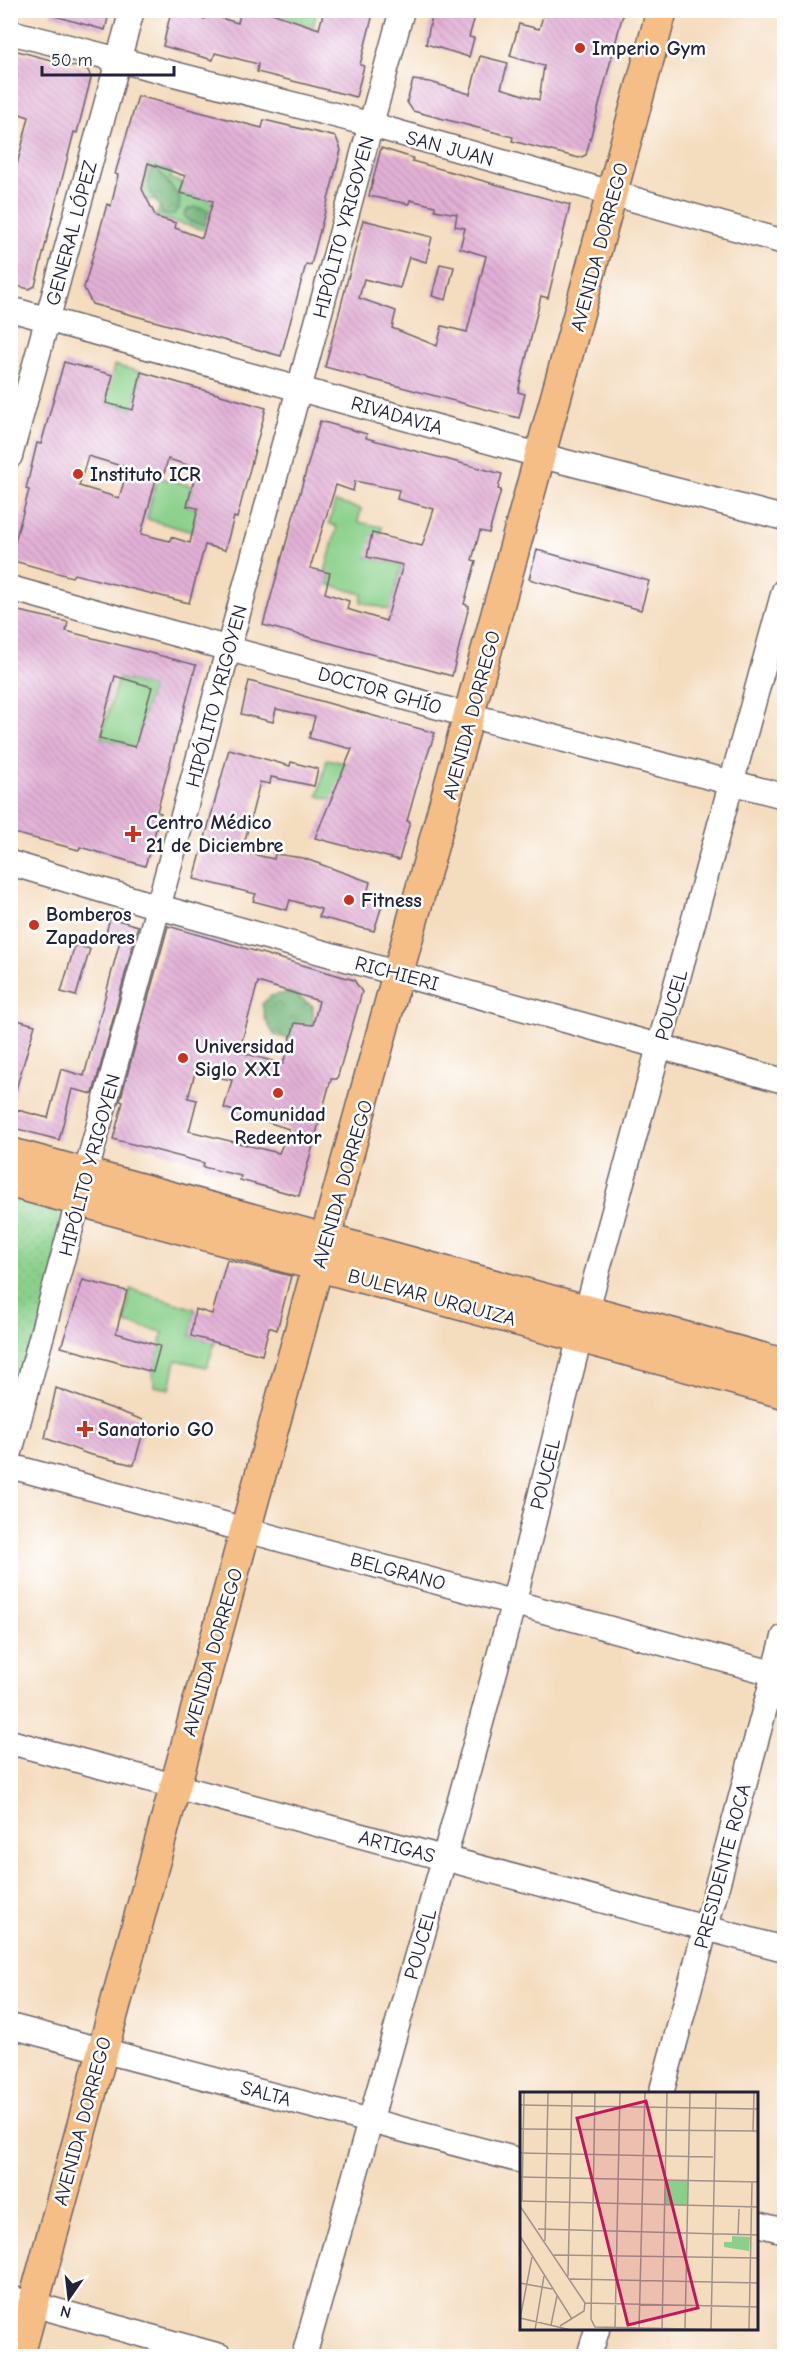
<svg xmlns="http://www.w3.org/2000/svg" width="795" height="2367" font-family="'Comic Neue',sans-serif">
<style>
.green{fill:#8ad08a;stroke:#567962;stroke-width:1.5}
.forest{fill:url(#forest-crowns);stroke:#486a58;stroke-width:1.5}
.park{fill:url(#park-dots);stroke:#567962;stroke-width:1.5}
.building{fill:url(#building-back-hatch);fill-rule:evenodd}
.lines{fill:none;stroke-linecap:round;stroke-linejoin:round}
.minor-casing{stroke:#6c6369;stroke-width:27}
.major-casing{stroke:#6c6369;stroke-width:33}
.minor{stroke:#fff;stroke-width:24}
.major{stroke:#f5be86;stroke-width:30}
.poi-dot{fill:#c8321e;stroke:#fff;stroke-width:2}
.labels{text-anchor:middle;stroke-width:5;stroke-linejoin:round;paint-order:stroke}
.poi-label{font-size:20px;font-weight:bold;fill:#22223b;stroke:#fff;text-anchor:start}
.street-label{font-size:20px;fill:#22223b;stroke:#fff}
.inset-road{fill:none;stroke:#a0928a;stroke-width:1.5}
.view{fill:#c2185b;fill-opacity:0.15;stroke:#c2185b;stroke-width:3}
.inset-edge{fill:none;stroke:#22223b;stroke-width:3}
</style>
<defs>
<pattern id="forest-crowns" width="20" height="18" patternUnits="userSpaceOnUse" patternTransform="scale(1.5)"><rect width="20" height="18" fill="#6fb276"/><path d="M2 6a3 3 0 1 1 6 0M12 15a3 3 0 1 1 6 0" fill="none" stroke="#5b9062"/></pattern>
<pattern id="park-dots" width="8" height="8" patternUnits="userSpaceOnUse" patternTransform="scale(1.5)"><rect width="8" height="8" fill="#8ad08a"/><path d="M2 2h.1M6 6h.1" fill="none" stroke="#77b278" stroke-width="1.8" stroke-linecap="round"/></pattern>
<pattern id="building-back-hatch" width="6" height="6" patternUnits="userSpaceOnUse" patternTransform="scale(1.5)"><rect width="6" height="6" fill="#e2b0d6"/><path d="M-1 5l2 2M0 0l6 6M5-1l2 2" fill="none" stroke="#c297b9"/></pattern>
</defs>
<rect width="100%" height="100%" fill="#fff"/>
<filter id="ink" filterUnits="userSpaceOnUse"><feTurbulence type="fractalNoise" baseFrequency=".0167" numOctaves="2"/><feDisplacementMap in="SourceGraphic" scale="12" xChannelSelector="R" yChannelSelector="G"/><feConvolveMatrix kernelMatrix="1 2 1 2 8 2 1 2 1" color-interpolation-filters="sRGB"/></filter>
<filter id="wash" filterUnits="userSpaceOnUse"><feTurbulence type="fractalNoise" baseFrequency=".008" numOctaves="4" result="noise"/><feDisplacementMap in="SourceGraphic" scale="24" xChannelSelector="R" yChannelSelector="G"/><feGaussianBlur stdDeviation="1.35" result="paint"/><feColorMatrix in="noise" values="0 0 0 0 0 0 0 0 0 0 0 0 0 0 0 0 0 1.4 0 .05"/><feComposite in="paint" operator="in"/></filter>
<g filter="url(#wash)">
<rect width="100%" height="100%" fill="#f4dcbe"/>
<g class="green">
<polygon points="263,11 300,11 316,15 313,27"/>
<polygon points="151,153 164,156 162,168 172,172 170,179 183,183 181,193 213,201 205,230 156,217 161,203 142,197"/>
<polygon points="114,365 141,372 133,410 106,403"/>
<polygon points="157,477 192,486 187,506 223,515 220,524 196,517 192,532 147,519"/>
<polygon points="335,502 361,509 358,522 382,527 380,536 367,557 402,565 390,610 361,602 362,594 327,584 330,574 325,572 337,527 329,523"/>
<polygon points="118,678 152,687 139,731 144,750 101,738"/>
<polygon points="327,759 348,764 364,809 318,796"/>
<polygon points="130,1289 195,1309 191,1336 215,1342 207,1367 176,1360 170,1389 154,1386 153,1372 163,1332 125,1323"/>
</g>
<g class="forest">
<path d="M157,168L180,198L179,209L171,216L161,214L162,211C152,191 145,194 151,169Z"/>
<polygon points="196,207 208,210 206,225 190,222 184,215 188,209"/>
<polygon points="291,992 313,1006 313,1025 290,1039 274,1035 265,1019 262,1004 271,996"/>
</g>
<polygon class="park" points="11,1182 79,1200 11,1452"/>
<g id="blocks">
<g class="building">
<polygon points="51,10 110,10 105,30 51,15"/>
<polygon points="241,10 263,10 319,29 324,10 374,10 360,65 364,66 356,97 257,72 258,64 215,53 213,60 163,46 171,11 205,19 206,14 238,23"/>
<polygon points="433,10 477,10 469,37 474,38 469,57 426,44"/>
<polygon points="545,10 624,10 586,155 579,158 512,141 513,137 413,111 407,102 413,80 430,82 470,94 480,56 508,63 501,88 539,100 544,66 510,56 519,24 539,29"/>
<polygon points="10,49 88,70 91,78 77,133 74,132 35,286 29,289 10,284 10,180 13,168 16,169 29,117 10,111"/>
<path d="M138,96L262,128L264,120L336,137L341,150L311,265L306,264L281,356L92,304L84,288L107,204L111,206L118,175L115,174ZM148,163L185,176L180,193L213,201L202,238L175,228L176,223L156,217L142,189Z"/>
<polygon points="381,148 413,158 412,161 570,205 548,298 541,296 518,392 525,394 519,418 325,367 363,220 432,237 426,262 409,257 400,288 364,279 359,298 396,311 392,328 437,346 442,326 467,332 486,256 460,248 465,228 455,226 457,214 435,210 435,206 410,200 409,204 369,196"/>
<polygon points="440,264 454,267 446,300 432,296"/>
<path d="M64,362L113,375L106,403L133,410L141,372L266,408L237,518L234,517L225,550L205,545L189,603L74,574L72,577L10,560L29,490L26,489L37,443L41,444ZM88,456L128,468L119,498L79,486ZM168,459L197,468L187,506L198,508L190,543L171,537L170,541L141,534L157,476L163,477Z"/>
<path d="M320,421L367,434L366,438L502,474L498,489L501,490L489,533L480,531L472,560L476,561L464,604L469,606L452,676L263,625ZM355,481L399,490L397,499L434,509L422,546L372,533L367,557L403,565L386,621L347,609L349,601L325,593L330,573L310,568L336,485L353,491Z"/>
<polygon points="537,550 649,581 641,610 529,579"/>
<path d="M10,609L68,622L66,631L196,665L157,812L161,813L145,866L80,847L79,850L10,832ZM115,676L152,687L135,747L99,738Z"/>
<polygon points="249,681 435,733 416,789 407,821 410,822 399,860 315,838 352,749 309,738 315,717 276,709 273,722 241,714"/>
<polygon points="229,749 290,766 291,762 318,769 314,786 271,777 270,784 260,782 242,852 274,859 275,854 303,858 370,882 366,898 383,902 374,931 319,917 321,909 290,900 287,910 253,901 256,894 194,879"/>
<polygon points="110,918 138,926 93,1094 72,1089 59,1140 10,1127 10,1108 48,1118 61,1069 84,1076 121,937 106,933"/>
<path d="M168,926L354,980L362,992L337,1079H331L299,1196L240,1180L241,1176L203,1167L204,1163L113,1139L123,1102L120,1101ZM258,982L319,1001L313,1025L295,1023L283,1064L239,1052ZM195,1073L232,1080L224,1108L289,1129L279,1153L189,1131L197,1100L188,1098Z"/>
<polygon points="75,945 90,949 76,996 61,992"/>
<polygon points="10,1018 35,1025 14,1096 10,1095"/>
<polygon points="227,1260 291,1276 277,1330 269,1327 262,1355 191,1336 195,1309 212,1314"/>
<polygon points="83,1280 127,1291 116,1333 160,1346 153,1372 61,1347"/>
<polygon points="56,1388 146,1421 134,1465 88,1454 45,1438"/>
</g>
</g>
</g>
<g filter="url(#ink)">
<use href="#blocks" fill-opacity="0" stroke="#6c6369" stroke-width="1.5"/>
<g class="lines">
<g class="minor-casing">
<g id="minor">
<polyline points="10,32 354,120 784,242"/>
<polyline points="10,309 542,456 784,518"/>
<polyline points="10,456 132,10"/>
<polyline points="10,588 471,716 784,796"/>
<polyline points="10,863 159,907 784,1081"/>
<polyline points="10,1452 402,10"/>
<polyline points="10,1466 784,1676"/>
<polyline points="10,1742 784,1949"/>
<polyline points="10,2026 522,2161"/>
<polyline points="661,2094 784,1637"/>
<polyline points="758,2224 784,2231"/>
<polyline points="10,2298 220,2356"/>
<polyline points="304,2356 444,1859 514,1601 583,1324 784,591"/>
<polyline points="589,2356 597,2330"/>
</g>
</g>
<g class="major-casing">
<g id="major">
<polyline points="10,1153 784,1364"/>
<polyline points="10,1182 784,1393"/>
<path d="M19,2356C232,1574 454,794 662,10"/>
</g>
</g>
<use href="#minor" class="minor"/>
<use href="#major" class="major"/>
</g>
</g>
<g class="poi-dot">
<circle cx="580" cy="48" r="6"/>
<circle cx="78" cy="474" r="6"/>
<path d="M130 825h6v6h6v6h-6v6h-6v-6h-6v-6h6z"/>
<circle cx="349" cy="900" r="6"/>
<circle cx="34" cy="925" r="6"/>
<circle cx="183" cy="1058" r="6"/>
<circle cx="278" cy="1093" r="6"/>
<path d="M82 1420h6v6h6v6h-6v6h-6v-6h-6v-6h6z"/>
</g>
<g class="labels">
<g class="poi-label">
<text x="592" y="55">Imperio Gym</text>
<text x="90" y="481">Instituto ICR</text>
<text x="146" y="829">Centro Médico<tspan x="146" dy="23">21 de Diciembre</tspan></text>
<text x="361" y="907">Fitness</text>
<text x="46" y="921">Bomberos<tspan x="46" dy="23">Zapadores</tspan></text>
<text x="195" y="1053">Universidad<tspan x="195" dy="23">Siglo XXI</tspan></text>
<text x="278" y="1121" text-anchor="middle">Comunidad<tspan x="278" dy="23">Redeentor</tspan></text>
<text x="98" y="1436">Sanatorio GO</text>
</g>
<g class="street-label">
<text transform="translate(450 148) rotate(15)" y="7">SAN JUAN</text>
<text transform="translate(343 227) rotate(-75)" y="7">HIPÓLITO YRIGOYEN</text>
<text transform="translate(71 233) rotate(-75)" y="7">GENERAL LÓPEZ</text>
<text transform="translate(599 247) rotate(-75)" y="7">AVENIDA DORREGO</text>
<text transform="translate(397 415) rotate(16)" y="7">RIVADAVIA</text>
<text transform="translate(380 690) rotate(16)" y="7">DOCTOR GHÍO</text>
<text transform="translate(216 696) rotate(-75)" y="7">HIPÓLITO YRIGOYEN</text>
<text transform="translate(471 715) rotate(-75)" y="7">AVENIDA DORREGO</text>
<text transform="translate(397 973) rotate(15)" y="7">RICHIERI</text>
<text transform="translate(671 1005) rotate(-74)" y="7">POUCEL</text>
<text transform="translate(89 1165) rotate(-75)" y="7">HIPÓLITO YRIGOYEN</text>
<text transform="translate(342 1184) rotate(-74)" y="7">AVENIDA DORREGO</text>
<text transform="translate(432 1297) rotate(15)" y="7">BULEVAR URQUIZA</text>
<text transform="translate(545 1474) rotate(-76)" y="7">POUCEL</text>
<text transform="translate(398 1571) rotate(15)" y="7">BELGRANO</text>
<text transform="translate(212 1652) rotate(-74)" y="7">AVENIDA DORREGO</text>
<text transform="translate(397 1846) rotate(15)" y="7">ARTIGAS</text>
<text transform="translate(722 1866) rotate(-75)" y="7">PRESIDENTE ROCA</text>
<text transform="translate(420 1944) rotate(-74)" y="7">POUCEL</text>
<text transform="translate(266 2093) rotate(15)" y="7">SALTA</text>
<text transform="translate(82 2121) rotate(-75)" y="7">AVENIDA DORREGO</text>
</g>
</g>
<g transform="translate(520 2092)">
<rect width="238" height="238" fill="#f4dcbe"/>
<path d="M212,144L230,145L229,159L204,155V150H212Z" fill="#8ad08a"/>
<path d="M145,88L169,89L168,113H145Z" fill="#8ad08a"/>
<path class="inset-road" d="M75,0L71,227L75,235L215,238M0,13L239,17M0,37L239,39M233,40L234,0M0,61L193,65M0,85L239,90M2,108L4,0M0,109L239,115M0,114L65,211M18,137L239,143M218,143L219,117M0,144L52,227M25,149L28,0M34,163L239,166M48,184L52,0M50,187L239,191M0,191L32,197M65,211L239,215M0,226L51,238M0,227L12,165M31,233L37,204M40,234L64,219L65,211M95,237L100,0M142,237L147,0M165,237L170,0M15,238L24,184M119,238L125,0M191,238L196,0M229,238L232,90"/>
<path class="view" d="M126,9L178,216L108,233L57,26Z"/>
<rect width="238" height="238" class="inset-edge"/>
</g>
<rect width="795" height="2367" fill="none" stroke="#fff" stroke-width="36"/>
<g transform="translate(69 2298) rotate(194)" stroke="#ffffff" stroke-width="4.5" paint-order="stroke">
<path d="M0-4.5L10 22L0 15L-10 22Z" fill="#22223b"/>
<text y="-9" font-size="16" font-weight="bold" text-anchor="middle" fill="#22223b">N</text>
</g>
<path d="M42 66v9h132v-9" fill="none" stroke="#22223b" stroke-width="3"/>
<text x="51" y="66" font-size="18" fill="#22223b" stroke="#ffffff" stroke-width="4.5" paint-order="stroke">50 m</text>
</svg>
